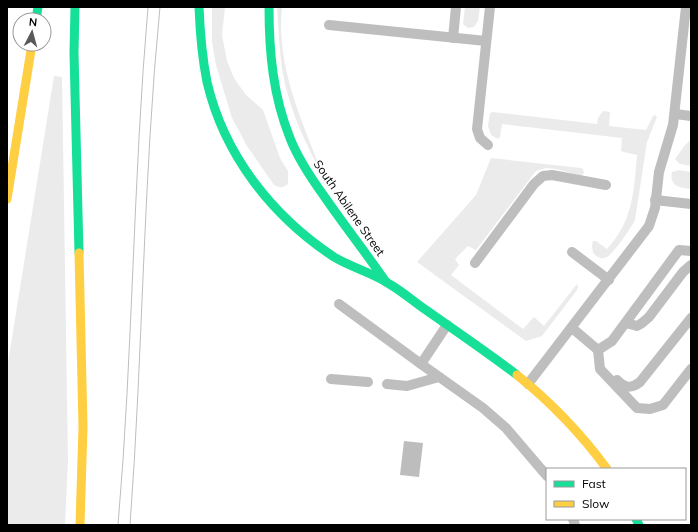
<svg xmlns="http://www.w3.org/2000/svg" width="698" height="532" font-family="Mulish,sans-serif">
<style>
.green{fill:#ebebeb}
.water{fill:#bdbdbd}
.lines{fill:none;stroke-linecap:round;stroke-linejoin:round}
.lane{stroke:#bebebe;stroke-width:10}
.fast{stroke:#16e098;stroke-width:9}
.slow{stroke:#ffcf43;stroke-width:9}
.tram{stroke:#bebebe;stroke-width:1}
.labels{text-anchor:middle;stroke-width:3;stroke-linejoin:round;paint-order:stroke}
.street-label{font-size:12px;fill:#000;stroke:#fff}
</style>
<rect width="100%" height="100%" fill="#fff"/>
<g class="green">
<path d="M212,7H225L222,35L227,61L234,78L246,95L263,110L280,158L288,171V184C283,188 280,188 274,185L247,146L232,118L216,65L212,42Z"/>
<path d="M277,7H282C276,68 302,120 323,176C305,142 290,112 283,74C279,52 279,29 277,7Z"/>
<polygon points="465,7 480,7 478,21 474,27 468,28 463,24"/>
<polygon points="54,76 62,77 68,460 65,525 7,525 7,369"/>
<path d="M603,111L610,112L609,126L646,130L653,116L655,115L657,117L647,142L635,220C631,228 614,253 607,257C601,260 597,257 593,253L592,245L593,241H596L607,249C613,242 619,234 623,226C634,205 635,178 637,155L624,152L621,151L622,138L502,124L500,137L498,139L491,135L488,126L490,113L493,112L597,124L598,118Z"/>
<polygon points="691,140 691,166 680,164 675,159 685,145"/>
<polygon points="491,158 581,168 583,169 584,173 581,176 556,169 546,168 536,171 476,250 468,246 455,259 459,265 451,275 523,329 534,317 544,326 577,284 578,287 577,290 542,336 526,341 417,262 476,195"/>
<path d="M679,170L691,172V189C680,188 669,186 672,172Z"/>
</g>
<polygon class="water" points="404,441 423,443 419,477 400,475"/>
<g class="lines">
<g class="lane">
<polyline points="329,25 486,41"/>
<polyline points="453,38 456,7"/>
<polyline points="675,114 691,116"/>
<polyline points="488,145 480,138 477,129 490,7"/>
<polyline points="655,200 691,204"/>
<polyline points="572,252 609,280"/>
<polyline points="475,263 534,184 543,176 552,175 606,185"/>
<polyline points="339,304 421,364"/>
<polyline points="626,323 637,326 642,323 649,317 683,272 691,265"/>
<polyline points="447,325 421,364 483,408 506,428 547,476"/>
<polyline points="572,328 598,350 600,369 637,408 650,409 663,405 691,369"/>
<polyline points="598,350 612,341 679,250 691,251"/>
<polyline points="331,379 368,382"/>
<path d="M617,380C625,388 631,389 640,382L691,318"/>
<polyline points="387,384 407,386 439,377"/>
<polyline points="528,384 649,226 655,208 659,172 673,125 686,7"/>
<polyline points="573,519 575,525"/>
</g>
<g class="fast">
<polyline points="75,7 74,53 79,253"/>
<path d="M199,7C200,32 202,57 207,82C224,155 272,216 334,257C352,268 374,273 391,285C403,292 414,302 426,310C456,331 487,352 517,375"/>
<path d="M269,7C269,52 273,96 290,138C298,159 311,178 324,196C344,225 366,253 386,282"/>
<polyline points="36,20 38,7"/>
<polyline points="636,519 639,525"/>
</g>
<g class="slow">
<polyline points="7,199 32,44"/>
<polyline points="79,253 83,427 80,525"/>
<path d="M517,375C553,404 580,432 607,469"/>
</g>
<g class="tram">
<path d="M118,525C133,353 133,179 148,7"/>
<path d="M130,525C143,353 143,179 160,7"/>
</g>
</g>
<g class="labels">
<g class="street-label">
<text transform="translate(349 208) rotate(55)" y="4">South Abilene Street</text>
</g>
</g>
<rect width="698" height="532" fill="none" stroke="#000000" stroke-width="16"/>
<rect x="546" y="468" width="140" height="52" fill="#ffffff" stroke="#999999"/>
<rect x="554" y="481" width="20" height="6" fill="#16e098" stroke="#999999"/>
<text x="582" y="488" font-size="12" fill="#000000">Fast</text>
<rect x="554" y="501" width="20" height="6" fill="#ffcf43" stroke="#999999"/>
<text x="582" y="508" font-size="12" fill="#000000">Slow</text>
<g transform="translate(32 32) rotate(6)"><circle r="19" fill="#ffffff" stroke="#999999"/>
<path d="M0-3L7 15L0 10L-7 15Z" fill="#595959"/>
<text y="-6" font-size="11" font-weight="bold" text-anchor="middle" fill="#000000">N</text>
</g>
</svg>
